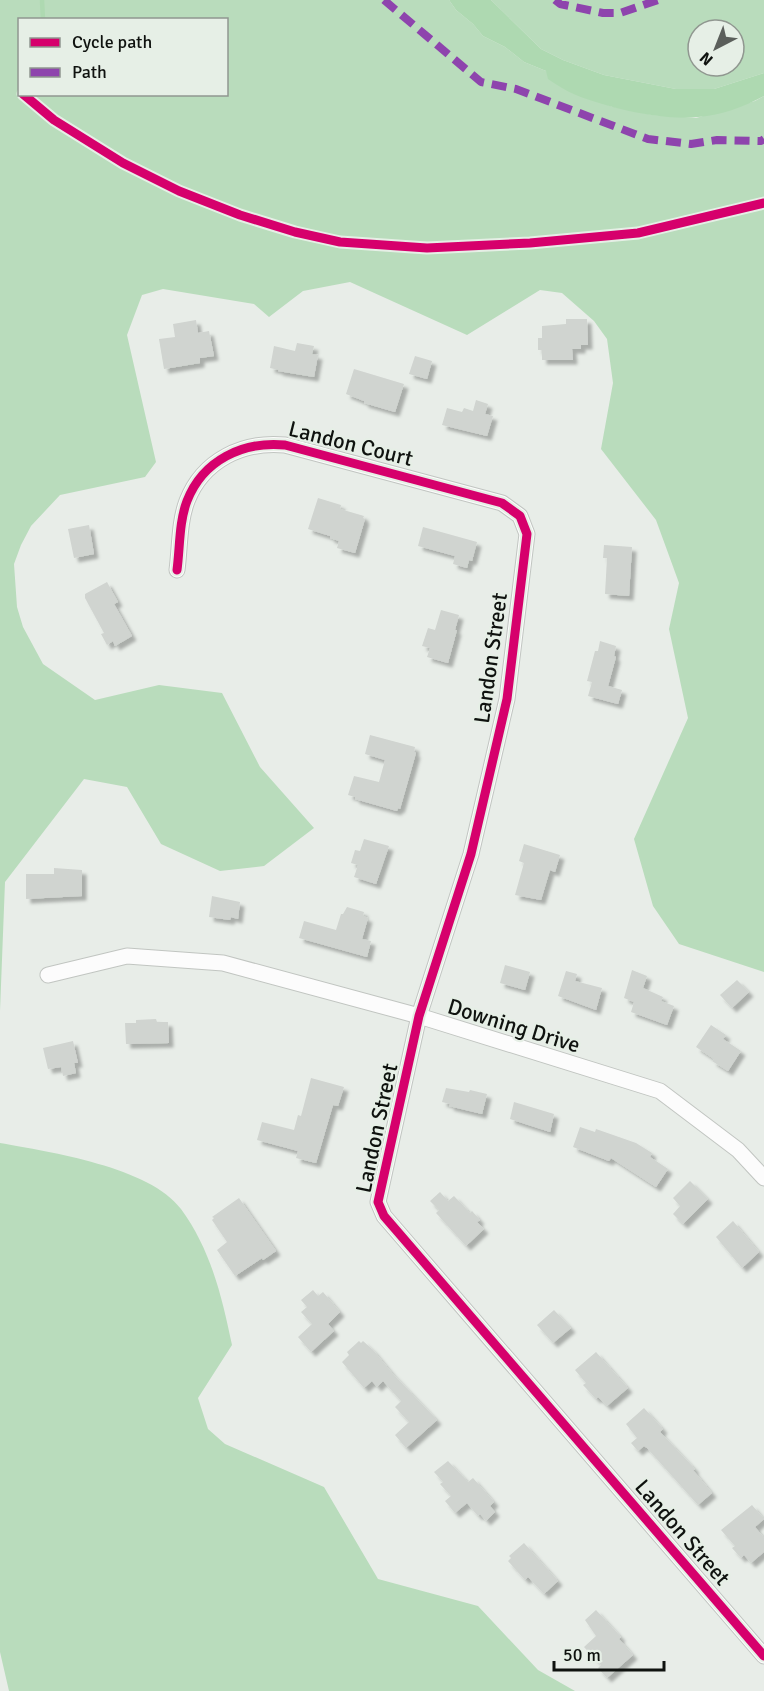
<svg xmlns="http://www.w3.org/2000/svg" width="764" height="1691" font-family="Signika,sans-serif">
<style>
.forest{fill:#b9dcbc;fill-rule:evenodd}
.water{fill:#aed9b1}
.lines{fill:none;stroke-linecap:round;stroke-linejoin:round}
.stream{stroke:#aed9b1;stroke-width:4.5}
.building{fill:#d0d4d0;filter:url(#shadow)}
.minor-casing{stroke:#c1c5c1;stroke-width:17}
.minor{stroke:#fcfcfc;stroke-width:15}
.quiet{stroke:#8e44ad;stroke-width:8;stroke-dasharray:15 8;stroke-linecap:butt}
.cycleway-casing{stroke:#e6efe6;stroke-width:13}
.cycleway{stroke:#d6006c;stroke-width:9}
.labels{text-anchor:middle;stroke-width:4.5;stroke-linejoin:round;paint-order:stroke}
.street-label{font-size:22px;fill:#0f120f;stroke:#e6efe6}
</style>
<defs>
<filter id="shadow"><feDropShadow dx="4.5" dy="4.5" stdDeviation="1.5" flood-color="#0004"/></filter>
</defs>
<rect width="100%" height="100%" fill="#e8ede8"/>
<g class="forest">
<path d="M0,0H449L456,10L473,24L483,36L505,47L524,62L546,71L610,106L653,115L696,118L755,101L764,96V972L679,944L653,906L634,839L688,718L669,629L679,583L656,520L601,449L613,383L607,339L594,321L562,293L540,290L467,335L350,282L303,291L269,317L254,304L163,289L142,295L127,335L156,462L145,477L60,495L31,526L21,545L14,564L17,607L23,627L43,664L95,700L159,685L222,693L260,767L314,828L264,866L220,871L161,844L127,787L84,779L5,882L0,1011ZM20,20H226V94H20Z"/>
<path d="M491,0H764V73L714,89H676L604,75L563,60L541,49ZM698,30H734V66H698Z"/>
<path d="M0,1143C50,1152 150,1167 181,1209C211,1250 222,1297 232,1345L198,1398L208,1429L225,1444L324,1487L378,1579L478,1606L538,1670L575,1691H9L0,1652Z"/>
</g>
<path class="water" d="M449,0H491L541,49L563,60L604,75L676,89H714L764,73V96C743,107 722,115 698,117C664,121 608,108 576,95C566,91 557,85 548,79L546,71L524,62L505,47L483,36L473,24L456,10Z"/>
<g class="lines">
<polyline class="stream" points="42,0 43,20"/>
</g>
<g class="building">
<polygon points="566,319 587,319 588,345 581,345 581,349 572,349 573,360 542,360 542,350 538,350 538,338 542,338 542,326 566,324"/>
<polygon points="196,320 198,333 209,331 214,356 200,358 200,363 164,369 159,339 175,337 173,324"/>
<polygon points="297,343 314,346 312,354 318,355 314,377 278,371 279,370 270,368 274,346 295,351"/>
<polygon points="415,356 432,361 427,379 409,374"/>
<polygon points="354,369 404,384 395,412 364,403 364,401 346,394"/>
<polygon points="476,400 488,404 485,414 493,416 487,436 442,425 447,408 462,412 464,408 473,411"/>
<polygon points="318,498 341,505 340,509 364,516 363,518 365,519 355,553 337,548 339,541 330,538 330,536 308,529"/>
<polygon points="89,525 94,554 74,558 68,529"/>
<polygon points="423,527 477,542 472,561 469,560 467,568 453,564 455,556 418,546"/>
<polygon points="604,545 632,547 629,596 605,594 607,558 603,558"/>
<polygon points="107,582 118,602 114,604 132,636 115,646 113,641 107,645 101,634 104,633 85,598 85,594"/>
<polygon points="441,610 459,615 455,630 457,630 448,663 427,657 430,648 422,646 428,628 435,630"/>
<polygon points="600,641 616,646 614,656 616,657 608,686 622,690 618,704 588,696 592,682 587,681 595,651 598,651"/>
<polygon points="370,735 415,747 414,752 416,753 400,809 398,808 397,811 355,799 355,797 348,795 354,776 379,782 385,760 365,754"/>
<polygon points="364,839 389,846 376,884 354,877 358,865 351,863 355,850 360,851"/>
<polygon points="524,844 560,855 555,872 550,870 541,900 515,895 524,863 519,861"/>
<polygon points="54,868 82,870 82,896 26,899 26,874 54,874"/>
<polygon points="212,896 240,902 238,919 231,917 230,920 209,917"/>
<polygon points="347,907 364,912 363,916 368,918 362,939 371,941 367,957 299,938 304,921 336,930 341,914 343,914"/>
<polygon points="505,965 530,972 525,990 500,983"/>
<polygon points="632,970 647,976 643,988 663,997 661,1001 674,1006 667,1025 631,1012 634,1002 624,998"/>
<polygon points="566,971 577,974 575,981 602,988 596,1010 558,996"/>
<polygon points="737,980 749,992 732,1008 720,995"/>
<polygon points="156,1019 157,1022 168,1022 169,1043 126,1044 125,1023 136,1023 136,1020"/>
<polygon points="711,1025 726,1035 723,1039 741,1051 728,1071 712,1061 714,1059 696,1047"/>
<polygon points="73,1041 78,1063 74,1063 76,1073 63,1076 61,1067 48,1069 43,1048"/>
<polygon points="311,1078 344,1087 338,1106 333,1105 316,1163 296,1158 298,1151 257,1140 262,1122 294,1130 298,1115 301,1116"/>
<polygon points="446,1088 469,1092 470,1090 487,1094 482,1114 449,1106 450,1104 442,1102"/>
<polygon points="514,1102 554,1114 550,1132 510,1119"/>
<polygon points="580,1127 595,1132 596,1129 636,1143 652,1153 650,1157 668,1169 656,1187 611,1158 609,1161 573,1147"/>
<polygon points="690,1181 708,1199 683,1224 673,1214 680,1206 673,1198"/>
<polygon points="440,1192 448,1201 454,1196 470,1213 472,1211 480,1220 477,1222 484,1229 466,1246 436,1213 439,1210 430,1201"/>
<polygon points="239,1198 276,1251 263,1260 262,1258 235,1276 217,1250 227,1242 212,1220 214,1218 212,1217"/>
<polygon points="733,1221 759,1252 742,1268 716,1237"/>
<polygon points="313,1290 318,1296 323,1292 340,1312 328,1324 334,1331 311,1352 298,1337 312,1324 301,1312 307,1307 301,1300"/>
<polygon points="554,1310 571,1328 553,1343 537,1325"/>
<polygon points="359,1341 361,1343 363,1341 373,1350 392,1373 437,1420 406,1448 395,1435 409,1422 395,1407 401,1401 383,1381 377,1387 372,1381 364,1388 342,1362 349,1355 347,1352"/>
<polygon points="596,1352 628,1388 607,1406 598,1397 596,1399 583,1385 586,1383 575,1370"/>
<polygon points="644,1408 663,1429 660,1432 695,1469 693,1470 712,1493 698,1505 647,1448 644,1446 638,1451 631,1443 637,1438 626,1424"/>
<polygon points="448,1461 468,1482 473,1478 494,1502 490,1506 495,1512 486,1521 480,1514 478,1516 467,1503 455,1513 445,1501 451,1496 440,1484 443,1482 434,1472"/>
<polygon points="752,1505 764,1519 755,1527 764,1538 764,1552 751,1563 744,1555 741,1558 732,1548 735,1546 721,1530"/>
<polygon points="524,1543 558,1581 544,1594 528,1577 525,1580 508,1561 511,1558 509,1556"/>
<polygon points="596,1610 621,1637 619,1639 633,1655 607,1678 598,1668 601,1665 584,1647 596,1636 585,1620"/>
</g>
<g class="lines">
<g class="minor-casing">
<g id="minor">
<path d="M177,570C180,547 179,522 187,501C203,460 243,441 285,445L502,503L520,516L527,534L507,699L471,854L419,1016L378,1202L384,1216L764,1656"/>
<polyline points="48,975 127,956 223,963 419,1016 660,1091 738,1150 764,1178"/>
</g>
</g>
<use href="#minor" class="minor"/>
<g class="quiet">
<polyline points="384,0 481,82 516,89 648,139 691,144 717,140 761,141 764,139"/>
<polyline points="555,0 560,4 603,13 620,13 658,0"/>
</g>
<g class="cycleway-casing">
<g id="cycleway">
<polyline points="23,94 54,120 123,163 179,191 240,215 295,232 340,242 427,248 530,243 638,233 764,203"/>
<path d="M177,570C180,547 179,522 187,501C203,460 243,441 285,445L502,503L520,516L527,534L507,699L471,854L419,1016L378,1202L384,1216L764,1656"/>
</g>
</g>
<use href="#cycleway" class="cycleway"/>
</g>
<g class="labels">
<g class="street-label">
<text transform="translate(351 443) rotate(14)" y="8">Landon Court</text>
<text transform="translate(490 658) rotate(-82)" y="8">Landon Street</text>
<text transform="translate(514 1025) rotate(17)" y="8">Downing Drive</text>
<text transform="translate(376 1128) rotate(-78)" y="8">Landon Street</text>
<text transform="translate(683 1532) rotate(49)" y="8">Landon Street</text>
</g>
</g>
<rect x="18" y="18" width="210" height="78" fill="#e6efe6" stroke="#909790" stroke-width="1.5"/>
<rect x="30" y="38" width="30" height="9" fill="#d6006c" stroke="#909790" stroke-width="1.5"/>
<text x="72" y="48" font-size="18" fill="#0f120f">Cycle path</text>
<rect x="30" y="68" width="30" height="9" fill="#8e44ad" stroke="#909790" stroke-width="1.5"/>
<text x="72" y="78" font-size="18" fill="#0f120f">Path</text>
<g transform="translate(716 48) rotate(222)"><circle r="28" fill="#e6efe6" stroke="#909790" stroke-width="1.5"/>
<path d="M0-4.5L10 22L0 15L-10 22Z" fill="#5b5f5b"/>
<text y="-9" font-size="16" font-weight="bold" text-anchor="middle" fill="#0f120f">N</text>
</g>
<path d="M554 1661v9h110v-9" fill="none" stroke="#0f120f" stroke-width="3"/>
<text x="563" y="1661" font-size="18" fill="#0f120f" stroke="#e6efe6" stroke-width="4.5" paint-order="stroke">50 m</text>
</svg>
